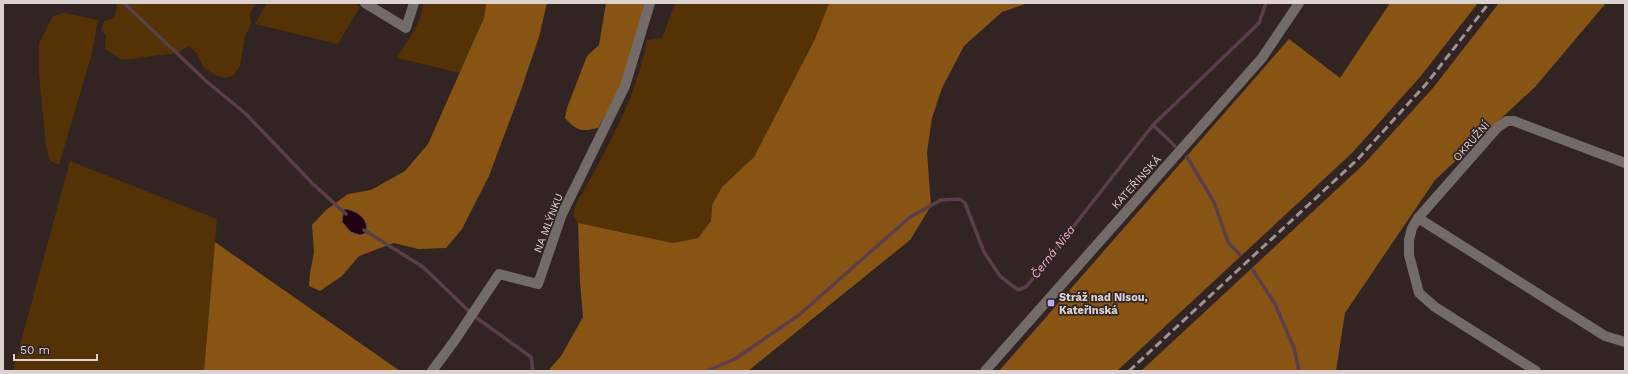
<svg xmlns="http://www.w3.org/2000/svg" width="1628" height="374" font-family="'Work Sans',sans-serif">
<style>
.green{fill:#543206}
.forest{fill:#875413}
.water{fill:#230012;stroke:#5a3f4b}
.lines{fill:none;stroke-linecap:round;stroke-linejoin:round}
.stream{stroke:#5a3f4b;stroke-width:3.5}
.minor{stroke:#726b68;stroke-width:10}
.rail{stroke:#9e9391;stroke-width:3;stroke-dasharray:8 4;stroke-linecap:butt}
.poi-dot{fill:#bbaaf6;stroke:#312422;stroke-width:1.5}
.labels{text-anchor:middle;stroke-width:3.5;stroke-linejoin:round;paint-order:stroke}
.street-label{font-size:11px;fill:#dcd3d1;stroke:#312422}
.poi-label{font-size:11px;font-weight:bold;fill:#dcd3d1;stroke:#312422;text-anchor:start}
.water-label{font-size:12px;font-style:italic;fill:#f6adce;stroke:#312422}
</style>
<rect width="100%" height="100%" fill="#312422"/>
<g class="green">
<polygon points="115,3 256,3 250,13 251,24 245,36 240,66 233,76 224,78 215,75 203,67 197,53 189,46 177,53 122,60 105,49 106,36 101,30 104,21 114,18 117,7"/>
<polygon points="267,3 353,3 360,7 338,44 255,24"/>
<path d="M423,3H486L484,18L460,73L397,58C407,41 422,23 423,3Z"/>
<path d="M675,3H829L815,39L754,157L722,187L712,205L711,221L698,238L673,243L578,223L573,215L575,206C604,154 636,100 647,40L662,38Z"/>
<polygon points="64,13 98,20 92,53 59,165 50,161 46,146 39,74 39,43 53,16"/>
<polygon points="70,161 217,219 204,371 13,371"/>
</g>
<g class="forest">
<polygon points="486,3 547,3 539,37 520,93 489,176 462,229 446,248 418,249 394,243 359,256 342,276 320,291 309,286 310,273 314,252 312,225 326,210 348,194 371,190 405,171 428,144 484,18"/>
<path d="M606,3H646L622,85L598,128C581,132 577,131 565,118L567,108L587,56L599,45Z"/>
<polygon points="829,3 1028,3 1002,12 964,46 942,88 932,118 927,152 931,206 910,240 748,371 548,371 561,356 583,317 580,282 578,223 673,243 698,238 711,221 712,205 722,187 754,157 815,39"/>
<polygon points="1390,3 1478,3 1420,77 1352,153 1117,371 999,371 1289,39 1340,78"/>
<polygon points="1499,3 1606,3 1535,87 1435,180 1345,313 1336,371 1141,371 1364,164 1433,88"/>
<polygon points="215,242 400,371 204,371"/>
</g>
<path class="water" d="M344,209C356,210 370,219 366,233L360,235L351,232L342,222Z"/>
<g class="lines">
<g class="stream">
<polyline points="124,3 206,81 246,114 312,183 346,214"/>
<polyline points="1153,125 1175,146"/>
<polyline points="1187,157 1214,202 1228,242 1240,255"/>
<polyline points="364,230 423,267 474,316 531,357 533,371"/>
<polyline points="1253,270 1275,304 1294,348 1299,371"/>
<polyline points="707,371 735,359 799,315 910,217 941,200 960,199 965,203 984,252 1000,276 1018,290 1026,287 1153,125 1259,23 1266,3"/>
</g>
<g class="minor">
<polyline points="365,3 406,28 414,3"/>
<polyline points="1418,218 1605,336 1625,342"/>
<polyline points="432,371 455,340 499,274 538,284 562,214 625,86 650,3"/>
<polyline points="985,371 1262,58 1299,3"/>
<polyline points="1536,371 1435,307 1419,293 1409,255 1409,240 1412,228 1418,218 1498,127 1507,121 1514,121 1625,163"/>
</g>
<polyline class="rail" points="1129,371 1358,159 1427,83 1489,3"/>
</g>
<rect class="poi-dot" x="1047" y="299" width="8" height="8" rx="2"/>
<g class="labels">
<g class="street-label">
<text transform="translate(1471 141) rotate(-49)" y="4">OKRUŽNÍ</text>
<text transform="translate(1136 182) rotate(-48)" y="4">KATEŘINSKÁ</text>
<text transform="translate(548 223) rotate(-69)" y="4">NA MLÝNKU</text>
</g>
<g class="poi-label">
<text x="1059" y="301">Stráž nad Nisou,<tspan x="1059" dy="13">Kateřinská</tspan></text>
</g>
<g class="water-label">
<text transform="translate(1053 252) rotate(-52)" y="4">Černá Nisa</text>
</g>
</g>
<rect width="1628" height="374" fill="none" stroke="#dcd3d1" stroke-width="8"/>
<path d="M14 354v6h83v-6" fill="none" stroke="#dcd3d1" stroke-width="2"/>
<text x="20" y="354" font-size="12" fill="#dcd3d1" stroke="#312422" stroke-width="3" paint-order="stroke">50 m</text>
</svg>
